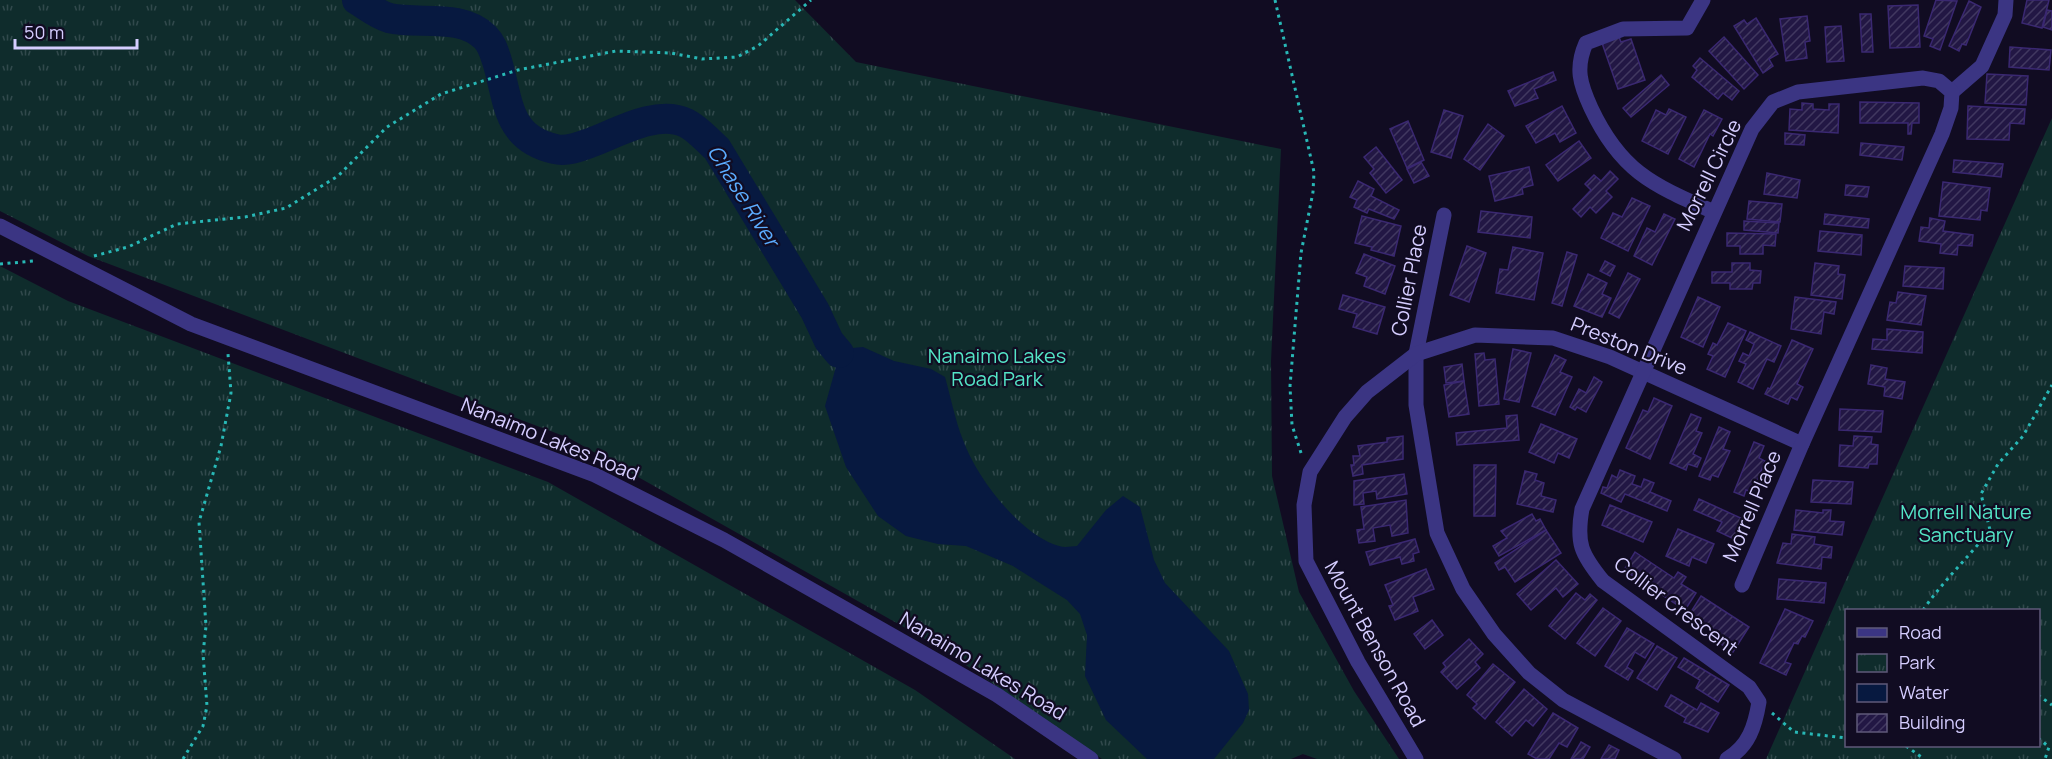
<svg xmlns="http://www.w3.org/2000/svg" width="2052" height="759" font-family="Manrope,sans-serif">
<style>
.park{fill:url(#park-tufts);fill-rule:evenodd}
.water{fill:#071940}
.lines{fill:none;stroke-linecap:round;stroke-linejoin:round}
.river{stroke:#071940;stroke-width:30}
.building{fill:url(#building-hatch);stroke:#3a2871;stroke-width:1.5}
.path{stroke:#28b8b6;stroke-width:3;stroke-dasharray:3 4.5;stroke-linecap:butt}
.minor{stroke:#3b3583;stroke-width:15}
.tertiary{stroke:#3b3583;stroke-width:15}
.labels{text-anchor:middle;stroke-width:4.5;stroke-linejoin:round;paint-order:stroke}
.street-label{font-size:20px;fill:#d5cdff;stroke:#110c22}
.park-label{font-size:20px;fill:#54e5c7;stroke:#110c22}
.water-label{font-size:21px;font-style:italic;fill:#5bacff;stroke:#110c22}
</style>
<defs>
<pattern id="park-tufts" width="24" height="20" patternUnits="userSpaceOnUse" patternTransform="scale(1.5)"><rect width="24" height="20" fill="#0f2c2c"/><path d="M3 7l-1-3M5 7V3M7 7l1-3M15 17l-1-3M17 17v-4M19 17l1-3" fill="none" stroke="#31494c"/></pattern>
<pattern id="building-hatch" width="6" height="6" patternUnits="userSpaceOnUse" patternTransform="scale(1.5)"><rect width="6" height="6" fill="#221744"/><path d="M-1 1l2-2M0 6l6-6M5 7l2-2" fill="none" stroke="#413860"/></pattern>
</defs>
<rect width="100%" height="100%" fill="#110c22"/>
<g class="park">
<polygon points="0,0 795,0 856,62 1281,149 1271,361 1272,476 1299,592 1354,691 1399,759 1317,759 1303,754 1291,759 1102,759 941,648 569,438 88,256 0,211"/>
<path d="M2052,118V759H1766ZM1846,610H2038V746H1846Z"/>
<polygon points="0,266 68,301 548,482 915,690 1015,759 0,759"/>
</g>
<path class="water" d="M863,347L894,361L931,369L945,377C951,398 955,420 963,440C976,477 1020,535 1059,546C1065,548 1072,546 1077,546L1106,510L1123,496L1140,507L1154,560L1165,583L1229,651L1248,694L1249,710L1243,723L1214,759H1147L1106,720L1085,676L1087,635L1080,614L1067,600L1013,566L966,546L938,544L906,536L878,516L846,467L825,406L841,349Z"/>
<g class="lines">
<path class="river" d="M357,0C367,6 378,15 389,18C420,25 460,13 485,37C492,44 494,52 497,61C509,101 506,138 555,149C566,152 579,147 590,143C617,133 657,109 686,123C698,129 707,140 717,149L815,311L829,341L839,353"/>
</g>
<g class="building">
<polygon points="1936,0 1957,1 1940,50 1930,46 1933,39 1924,36"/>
<polygon points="2027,0 2049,0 2042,28 2022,23"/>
<polygon points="1969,1 1981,7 1966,45 1962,44 1959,51 1949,46"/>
<polygon points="1918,5 1920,47 1890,48 1888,6"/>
<polygon points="2047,10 2052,11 2052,30 2043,27"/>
<polygon points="1860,14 1871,14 1873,52 1862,52"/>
<polygon points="1807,16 1810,41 1805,42 1807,58 1786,61 1780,19"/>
<polygon points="1756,18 1778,54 1769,59 1773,66 1763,73 1734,26 1744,20 1747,24"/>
<polygon points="1841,26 1844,61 1827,62 1825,27"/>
<polygon points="1619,37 1621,42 1631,39 1645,80 1618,89 1602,43"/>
<polygon points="1724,37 1758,75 1744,89 1709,51"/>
<polygon points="2010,47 2051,50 2049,70 2009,67"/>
<polygon points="1700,58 1739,91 1732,100 1723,93 1718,99 1692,77 1697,70 1693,66"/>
<polygon points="1553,72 1556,80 1534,89 1538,98 1515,106 1508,91"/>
<polygon points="1987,74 2028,76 2026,105 1985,103"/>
<polygon points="1661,75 1669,85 1631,117 1623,108"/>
<polygon points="1860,102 1919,103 1919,123 1912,123 1911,134 1908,134 1908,123 1860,123"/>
<polygon points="1802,103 1813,104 1813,109 1829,110 1829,104 1839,104 1838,133 1789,130 1790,109 1802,110"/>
<polygon points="1562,106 1576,133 1560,142 1555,133 1536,143 1526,126"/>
<polygon points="1968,106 2025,109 2024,124 2010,123 2009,140 1967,139"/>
<polygon points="1669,109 1686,117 1668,154 1642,141 1656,110 1666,115"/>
<polygon points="1444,110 1463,116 1451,158 1431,152"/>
<polygon points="1704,110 1722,119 1713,136 1710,134 1694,167 1679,159"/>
<polygon points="1408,121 1424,160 1407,168 1390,129"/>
<polygon points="1488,124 1504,136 1480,170 1464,159"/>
<polygon points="1785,133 1805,135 1804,145 1785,144"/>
<polygon points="1579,141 1591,158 1558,181 1546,165"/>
<polygon points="1861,143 1904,147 1902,160 1860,155"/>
<polygon points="1376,147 1402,180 1386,193 1370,173 1374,169 1364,157"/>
<polygon points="1954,160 2003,164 2001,177 1953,172"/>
<polygon points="1421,162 1429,176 1414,183 1407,169"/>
<polygon points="1529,167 1533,185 1522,188 1523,194 1495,201 1489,176"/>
<polygon points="1610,171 1618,179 1606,191 1612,197 1596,213 1590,207 1581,217 1573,209 1591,190 1585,184 1594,175 1601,181"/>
<polygon points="1767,173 1800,180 1797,198 1764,194"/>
<polygon points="1358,181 1374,189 1371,196 1399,210 1394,219 1369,209 1367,213 1354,207 1357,200 1350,197"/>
<polygon points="1943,182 1990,188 1987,211 1981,210 1980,220 1939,216"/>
<polygon points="1846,185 1869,187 1867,197 1845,195"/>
<polygon points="1632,198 1650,206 1628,251 1601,238 1613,213 1622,217"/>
<polygon points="1749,201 1782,204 1780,222 1747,219"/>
<polygon points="1481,211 1532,217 1530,238 1478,232"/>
<polygon points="1664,214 1675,219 1652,265 1634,256 1647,228 1655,232"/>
<polygon points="1825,214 1869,219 1868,228 1824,224"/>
<polygon points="1362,216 1401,226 1394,256 1371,250 1372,247 1355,243"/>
<polygon points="1930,218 1945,221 1943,231 1973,235 1972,246 1958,245 1957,255 1940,253 1941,244 1919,241 1921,227 1929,228"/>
<polygon points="1744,221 1779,223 1778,233 1744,230"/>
<polygon points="1820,231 1862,235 1861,255 1818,251"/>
<polygon points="1727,233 1776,234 1775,246 1763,245 1763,254 1740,254 1740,246 1727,246"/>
<polygon points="1467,246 1486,253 1469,302 1450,295"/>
<polygon points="1513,247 1543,253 1534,300 1496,293 1500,269 1508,270"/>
<polygon points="1567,252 1577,255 1562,306 1552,303"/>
<polygon points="1364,254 1395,266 1385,294 1364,286 1367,277 1356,273"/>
<polygon points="1605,261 1615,266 1610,276 1600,271"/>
<polygon points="1732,263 1750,263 1750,270 1761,271 1760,283 1753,283 1752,289 1730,289 1730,283 1712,283 1712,272 1732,272"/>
<polygon points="1815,263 1839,266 1838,274 1845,275 1842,299 1811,295"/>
<polygon points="1905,266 1944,268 1943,289 1903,286"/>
<polygon points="1628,273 1640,279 1619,318 1609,313"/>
<polygon points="1588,274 1607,283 1602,294 1611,298 1602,317 1574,306"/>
<polygon points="1898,292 1926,296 1921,325 1887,320 1890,302 1896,303"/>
<polygon points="1343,295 1385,307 1377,334 1353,327 1357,314 1339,309"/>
<polygon points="1698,297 1720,307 1703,347 1681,337"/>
<polygon points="1795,297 1836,302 1834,314 1824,312 1821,334 1791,329"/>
<polygon points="1728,323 1746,331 1725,377 1707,369 1713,356 1708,354 1713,343 1717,345"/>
<polygon points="1887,329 1923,332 1922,353 1872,349 1873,339 1887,340"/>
<polygon points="1750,332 1781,346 1774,362 1767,359 1753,389 1738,382 1746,364 1739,361 1743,353 1749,356 1754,344 1746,340"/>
<polygon points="1792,340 1813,349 1797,384 1803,387 1797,400 1791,397 1788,404 1765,394 1768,388 1770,389"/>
<polygon points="1513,349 1531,353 1519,402 1504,399"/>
<polygon points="1484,353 1485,360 1495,359 1499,404 1479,406 1475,354"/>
<polygon points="1555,355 1566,360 1560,372 1572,377 1555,415 1532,406"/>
<polygon points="1462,364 1464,381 1446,383 1444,367"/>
<polygon points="1871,365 1887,368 1885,379 1905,382 1902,399 1884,396 1885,387 1868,384"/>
<polygon points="1594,377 1602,382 1586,412 1577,407 1575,410 1570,407 1579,389 1586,393"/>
<polygon points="1464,381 1469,414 1449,417 1444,385"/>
<polygon points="1654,398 1672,406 1650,459 1626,448 1643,410 1648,412"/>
<polygon points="1840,409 1883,411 1881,432 1839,430"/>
<polygon points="1691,414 1701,418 1696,431 1702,433 1693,454 1701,458 1697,467 1688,464 1686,470 1670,463"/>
<polygon points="1517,415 1519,440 1457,445 1456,433 1507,428 1506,416"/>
<polygon points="1541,424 1577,439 1569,458 1558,453 1554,463 1529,452"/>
<polygon points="1719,427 1730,432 1723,449 1730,451 1718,477 1712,475 1710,480 1699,476"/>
<polygon points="1403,436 1403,459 1362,465 1363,474 1353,476 1351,465 1354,465 1353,456 1360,456 1358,446 1387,442 1387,438"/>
<polygon points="1854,436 1872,437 1871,444 1878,445 1877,464 1869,464 1868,468 1839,466 1840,445 1853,446"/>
<polygon points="1754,442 1764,446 1759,458 1765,461 1753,492 1746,490 1744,496 1734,492"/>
<polygon points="1474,465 1496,465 1495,516 1474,516"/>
<polygon points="1620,470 1635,476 1632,484 1641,487 1644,479 1654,483 1650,492 1671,501 1667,511 1625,494 1621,502 1601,493 1603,487 1607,488 1612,475 1617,478"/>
<polygon points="1525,471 1537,474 1535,480 1544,483 1541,496 1556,500 1553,512 1517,504"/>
<polygon points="1404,474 1407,494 1377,499 1376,491 1363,493 1364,504 1354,505 1354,481"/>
<polygon points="1813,480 1853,482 1851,504 1811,502"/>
<polygon points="1699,499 1743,519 1734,539 1717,531 1722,522 1694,510"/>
<polygon points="1406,500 1408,533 1392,536 1390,525 1373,528 1375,541 1359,543 1357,530 1364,529 1361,507"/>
<polygon points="1610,505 1652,522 1643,542 1602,525"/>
<polygon points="1796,510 1823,513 1823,510 1831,510 1830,521 1844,522 1842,535 1794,530"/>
<polygon points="1532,514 1536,521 1540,519 1546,530 1499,556 1493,546 1507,538 1501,531"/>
<polygon points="1678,529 1714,544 1706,563 1692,557 1689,566 1666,556"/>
<polygon points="1546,530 1561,553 1515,582 1505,567 1499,570 1495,563"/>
<polygon points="1792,534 1815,537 1814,544 1832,547 1831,558 1822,557 1821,569 1777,563 1783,543 1791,544"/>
<polygon points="1415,539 1419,552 1413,554 1414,561 1402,564 1400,557 1370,565 1366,552"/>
<polygon points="1635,552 1674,578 1678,572 1686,577 1681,584 1696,593 1685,610 1624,570"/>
<polygon points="1556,560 1578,584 1563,597 1556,588 1531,610 1517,594"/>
<polygon points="1426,569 1434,589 1413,597 1418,611 1395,620 1389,606 1393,605 1385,585"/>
<polygon points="1779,579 1826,583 1824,603 1777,599"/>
<polygon points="1576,593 1585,600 1590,594 1597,600 1565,639 1549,626"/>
<polygon points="1701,596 1749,627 1733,652 1718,642 1722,636 1689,615"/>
<polygon points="1603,608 1621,621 1595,656 1577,643"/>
<polygon points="1785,609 1813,621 1805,637 1802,636 1798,644 1794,643 1785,662 1791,664 1786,675 1760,663"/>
<polygon points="1432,620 1443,635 1425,649 1414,634"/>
<polygon points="1627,628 1654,644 1645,658 1635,652 1627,667 1633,671 1628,680 1605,666"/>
<polygon points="1469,639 1483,654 1475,662 1480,668 1457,689 1441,672 1446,667 1443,663"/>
<polygon points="1657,646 1677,658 1657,690 1637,678"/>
<polygon points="1684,658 1729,685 1718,702 1696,688 1700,680 1678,667"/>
<polygon points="1493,664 1515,682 1485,719 1473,708 1477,704 1467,695"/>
<polygon points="1524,689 1547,709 1533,726 1526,720 1512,736 1496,722"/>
<polygon points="1671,695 1697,710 1701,703 1719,713 1708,732 1684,722 1686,718 1665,706"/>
<polygon points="1553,713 1578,728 1567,747 1559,743 1549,759 1537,759 1528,754"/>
<polygon points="1581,742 1590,747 1583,759 1571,759"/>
<polygon points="1609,745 1619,750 1615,759 1601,759"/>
</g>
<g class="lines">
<g class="path">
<polyline points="1275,0 1314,172 1313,192 1301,253 1290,386 1292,425 1302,456"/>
<polyline points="94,256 128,247 177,224 245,217 286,208 338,176 387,127 441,94 518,70 616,51 671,53 702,59 737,57 758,46 811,0"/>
<polyline points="0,264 34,261"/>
<path d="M1923,610C1943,581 1968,558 1990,530L1981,494L1998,464L2023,436L2052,385"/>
<polyline points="2038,695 2052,705"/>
<polyline points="1772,713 1794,732 1846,738"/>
<polyline points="2038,738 2049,747 2045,759"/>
<polyline points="1906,746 1924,759"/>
<polyline points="183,759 203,726 207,706 203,654 206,626 199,522 221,446 231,393 228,354"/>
</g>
<g class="minor">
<path d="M1703,0L1687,28L1623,29L1586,43C1575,68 1580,84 1591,108C1621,172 1653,185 1714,212"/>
<polyline points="1952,92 1982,66 2005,15 2006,0"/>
<polyline points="1444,215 1416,354 1416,405 1437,533 1463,589 1494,634 1529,673 1563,700 1674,759"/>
<polyline points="1416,759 1358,662 1306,561 1304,505 1310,472 1345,417 1367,392 1416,354 1475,335 1553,338 1610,357 1802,444"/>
<path d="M1727,759C1749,746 1755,726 1759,702L1749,687L1603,581C1581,554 1576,543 1582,509L1752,129L1773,102L1798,92L1923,78L1939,81L1952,92L1951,108L1942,134L1802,444L1742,585"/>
</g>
<polyline class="tertiary" points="0,226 191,324 595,475 724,540 997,695 1091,759"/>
</g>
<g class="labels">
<g class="street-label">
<text transform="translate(1709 175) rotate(-64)" y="7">Morrell Circle</text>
<text transform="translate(1409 280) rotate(-79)" y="7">Collier Place</text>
<text transform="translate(1629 346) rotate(22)" y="7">Preston Drive</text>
<text transform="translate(550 439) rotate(22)" y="7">Nanaimo Lakes Road</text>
<text transform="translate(1752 506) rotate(-67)" y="7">Morrell Place</text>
<text transform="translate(1676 606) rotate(37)" y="7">Collier Crescent</text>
<text transform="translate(1375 644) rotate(61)" y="7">Mount Benson Road</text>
<text transform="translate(983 666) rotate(31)" y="7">Nanaimo Lakes Road</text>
</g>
<g class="park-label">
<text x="997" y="363">Nanaimo Lakes<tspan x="997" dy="23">Road Park</tspan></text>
<text x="1966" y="519">Morrell Nature<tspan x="1966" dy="23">Sanctuary</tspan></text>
</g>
<g class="water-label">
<text transform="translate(743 196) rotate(58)" y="7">Chase River</text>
</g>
</g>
<rect x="1845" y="609" width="195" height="138" fill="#110c22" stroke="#5f597a" stroke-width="1.5"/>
<rect x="1857" y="628" width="30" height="9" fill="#3b3583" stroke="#5f597a" stroke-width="1.5"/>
<text x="1899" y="639" font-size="18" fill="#d5cdff">Road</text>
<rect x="1857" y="654" width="30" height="18" fill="url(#park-tufts)" stroke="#5f597a" stroke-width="1.5"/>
<text x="1899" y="669" font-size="18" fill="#d5cdff">Park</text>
<rect x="1857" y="684" width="30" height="18" fill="#071940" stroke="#5f597a" stroke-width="1.5"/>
<text x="1899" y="699" font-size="18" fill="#d5cdff">Water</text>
<rect x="1857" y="714" width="30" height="18" fill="url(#building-hatch)" stroke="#5f597a" stroke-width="1.5"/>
<text x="1899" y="729" font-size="18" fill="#d5cdff">Building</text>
<path d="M15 39v9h122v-9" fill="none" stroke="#d5cdff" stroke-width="3"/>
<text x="24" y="39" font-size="18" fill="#d5cdff" stroke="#110c22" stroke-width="4.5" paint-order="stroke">50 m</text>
</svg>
